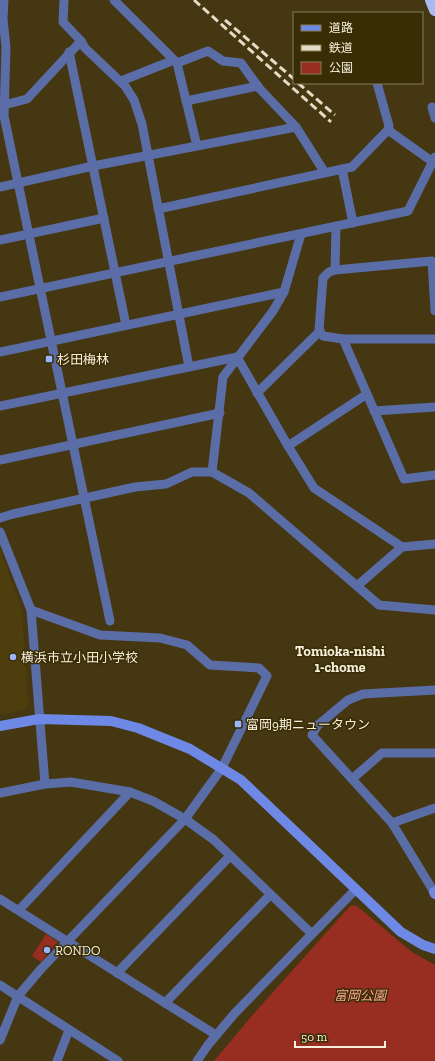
<svg xmlns="http://www.w3.org/2000/svg" width="435" height="1061" font-family="'Zilla Slab','Noto Sans JP',serif">
<style>
.built{fill:#4e3e0e}
.green{fill:#982d21}
.lines{fill:none;stroke-linecap:round;stroke-linejoin:round}
.street{stroke:#5b6da7;stroke-width:9}
.secondary{stroke:#6e88e5;stroke-width:10}
.highway{stroke:#a7baf2;stroke-width:12}
.rail{stroke:#e4dbc6;stroke-width:3;stroke-dasharray:8 4;stroke-linecap:butt}
.poi-dot{fill:#9cb4fd;stroke:#392d05;stroke-width:1.5}
.labels{text-anchor:middle;stroke-width:3;stroke-linejoin:round;paint-order:stroke}
.poi-label{font-size:13px;fill:#f7efdb;stroke:#392d05;text-anchor:start}
.park-label{font-size:13px;font-style:italic;fill:#fca496;stroke:#392d05}
.neighbourhood-label{font-size:14px;font-weight:bold;fill:#f7efdb;stroke:#392d05}
</style>
<rect width="100%" height="100%" fill="#443711"/>
<polygon class="built" points="0,548 22,610 28,705 25,709 0,715"/>
<g class="green">
<polygon points="351,905 357,906 412,952 435,965 435,1061 214,1061 256,1011"/>
<polygon points="46,934 58,942 41,962 32,956"/>
</g>
<g class="lines">
<g class="street">
<polyline points="4,0 3,19 6,47 4,116 110,621"/>
<polyline points="64,0 63,22 81,41 85,48 125,86 134,100 142,124 189,367"/>
<polyline points="114,0 174,60"/>
<polyline points="69,52 126,325"/>
<polyline points="177,63 197,146"/>
<polyline points="121,81 174,60 177,63 208,51 223,61 241,63 259,88 296,127 325,173"/>
<polyline points="377,83 389,126 388,130"/>
<polyline points="186,101 258,86"/>
<polyline points="4,105 27,99 81,41"/>
<polyline points="432,107 435,118"/>
<polyline points="342,169 353,223"/>
<polyline points="0,187 93,166 296,127"/>
<polyline points="158,209 352,167 388,130 433,162"/>
<polyline points="0,240 104,218"/>
<polyline points="335,270 336,226"/>
<polyline points="0,297 408,211 435,157"/>
<polyline points="435,311 432,261 335,270 329,272 323,278 319,330 323,336 343,339 435,339"/>
<polyline points="343,339 404,479 435,475"/>
<polyline points="0,352 284,292"/>
<polyline points="257,393 320,331"/>
<polyline points="0,406 237,357 288,446 314,488 402,547"/>
<polyline points="374,411 435,407"/>
<polyline points="288,446 367,394"/>
<polyline points="0,460 220,413"/>
<polyline points="212,472 223,377 273,311 284,292 301,234"/>
<polyline points="0,518 13,514 135,487 166,484 192,472 212,472 249,493 379,605 435,610"/>
<polyline points="0,532 31,610 45,784"/>
<polyline points="357,586 402,547 435,544"/>
<polyline points="435,690 363,694 348,700 318,725 312,735 392,823 434,892 435,891"/>
<polyline points="352,779 382,753 435,753"/>
<polyline points="0,793 45,784 71,782 130,792 153,801 185,819 214,840 312,934"/>
<polyline points="392,823 435,808"/>
<polyline points="0,899 216,1035"/>
<polyline points="19,910 130,792"/>
<polyline points="117,973 230,856"/>
<polyline points="0,985 118,1061"/>
<polyline points="165,1003 270,895"/>
<polyline points="0,1040 18,996 41,969 185,819 222,768 267,676 259,668 210,665 187,645 160,638 100,635 31,610"/>
<polyline points="57,1061 69,1030"/>
<polyline points="197,1061 208,1045 235,1013 356,889"/>
</g>
<g class="secondary">
<polyline points="0,726 39,719 111,721 138,728 190,749 241,780 401,932 423,945 435,949"/>
<polyline points="434,892 435,894"/>
</g>
<polyline class="highway" points="431,0 435,10"/>
<g class="rail">
<polyline points="194,0 331,122"/>
<polyline points="225,20 294,79"/>
<polyline points="298,83 335,115"/>
</g>
</g>
<g class="poi-dot">
<rect x="45" y="355" width="8" height="8" rx="2"/>
<circle cx="13" cy="657" r="4"/>
<rect x="234" y="720" width="8" height="8" rx="2"/>
<circle cx="47" cy="950" r="4"/>
</g>
<g class="labels">
<g class="poi-label">
<text x="57" y="364">杉田梅林</text>
<text x="21" y="662">横浜市立小田小学校</text>
<text x="246" y="729">富岡9期ニュータウン</text>
<text x="55" y="955">RONDO</text>
</g>
<g class="park-label">
<text x="360" y="1000">富岡公園</text>
</g>
<g class="neighbourhood-label">
<text x="340" y="656">Tomioka-nishi<tspan x="340" dy="16">1-chome</tspan></text>
</g>
</g>
<rect x="293" y="12" width="130" height="72" fill="#392d05" stroke="#857b5b"/>
<rect x="301" y="25" width="20" height="6" fill="#6e88e5" stroke="#857b5b"/>
<text x="329" y="32" font-size="12" fill="#f7efdb">道路</text>
<rect x="301" y="45" width="20" height="6" fill="#e4dbc6" stroke="#857b5b"/>
<text x="329" y="52" font-size="12" fill="#f7efdb">鉄道</text>
<rect x="301" y="62" width="20" height="12" fill="#982d21" stroke="#857b5b"/>
<text x="329" y="72" font-size="12" fill="#f7efdb">公園</text>
<path d="M295 1041v6h90v-6" fill="none" stroke="#f7efdb" stroke-width="2"/>
<text x="301" y="1041" font-size="12" fill="#f7efdb" stroke="#392d05" stroke-width="3" paint-order="stroke">50 m</text>
</svg>
